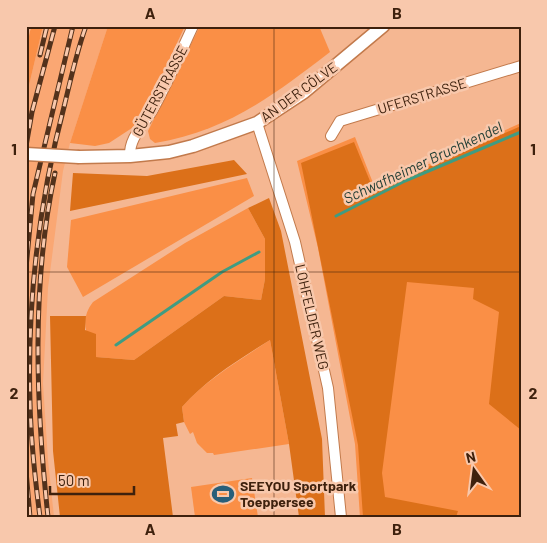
<svg xmlns="http://www.w3.org/2000/svg" width="547" height="543" font-family="Barlow,sans-serif">
<style>
.built{fill:#faa773}
.green{fill:#fa8f46}
.forest{fill:#dc7019}
.lines{fill:none;stroke-linecap:round;stroke-linejoin:round}
.stream{stroke:#3f9c82;stroke-width:3}
.minor-casing{stroke:#c27a4c;stroke-width:12}
.tertiary-casing{stroke:#c27a4c;stroke-width:15}
.minor{stroke:#fff;stroke-width:10}
.tertiary{stroke:#fff;stroke-width:12}
.rail-casing{stroke:#53321c;stroke-width:5}
.rail{stroke:#f8c8ac;stroke-width:3;stroke-dasharray:9;stroke-linecap:butt}
.tertiary-bridge-casing{stroke:#c27a4c;stroke-width:15;stroke-linecap:butt}
.tertiary-bridge{stroke:#fff;stroke-width:12}
.grid{fill:none;stroke:#3e210d;stroke-width:1;stroke-opacity:0.55}
.labels{text-anchor:middle;stroke-width:5;stroke-linejoin:round;paint-order:stroke}
.street-label{font-size:14px;fill:#3e210d;stroke:#f8c8ac}
.poi-label{font-size:14px;font-weight:bold;fill:#3e210d;stroke:#f8c8ac;text-anchor:start}
.water-label{font-size:15px;font-style:italic;fill:#1f3c33;stroke:#f8c8ac}
.neatline{fill:none;stroke:#3e210d;stroke-width:2}
.grid-label{font-size:16px;text-anchor:middle;font-weight:bold;fill:#3e210d}
</style>
<rect width="100%" height="100%" fill="#f5b792"/>
<polygon class="built" points="43,26 108,26 70,143 63,171 48,288 43,383 48,460 54,517 26,517 26,98"/>
<g class="green">
<polygon points="32,26 43,26 26,98 26,78 29,65 27,46 30,31"/>
<polygon points="108,26 185,26 144,113 132,128 109,143 95,146 70,143"/>
<path d="M200,26H319L330,52C274,95 227,131 155,143L150,139L148,131Z"/>
<polygon points="521,123 521,517 360,517 355,444 318,248 297,161 355,137 375,188"/>
<polygon points="247,178 254,196 83,297 67,267 71,220"/>
<path d="M248,208L265,239V279L261,300L224,296L134,360L96,357C88,338 78,321 93,302L185,243Z"/>
<path d="M270,340L289,444L214,455L213,453H207L197,443L193,432L190,434L184,422L182,407C207,379 239,361 270,340Z"/>
<polygon points="252,478 258,517 195,517 191,487"/>
</g>
<g class="forest">
<polygon points="521,126 521,430 489,404 499,312 473,299 474,288 407,282 382,473 385,497 458,511 456,517 363,517 358,445 301,163 354,142 374,191"/>
<polygon points="234,160 247,174 70,211 73,173 147,176"/>
<path d="M269,198L281,231L322,439L325,517H299L289,444L270,340C238,360 207,379 182,407L184,422L176,424L178,436L163,438L173,517H60L53,451L50,316H86L85,330L96,334V357L134,360L224,296L261,300L265,279V239L248,208Z"/>
</g>
<g class="lines">
<g class="stream">
<polyline points="336,216 405,181 521,132"/>
<polyline points="116,345 222,272 259,252"/>
</g>
<g class="minor-casing">
<g id="minor">
<polyline points="257,123 295,242 328,388 341,517"/>
<polyline points="331,136 340,121 521,66"/>
<path d="M130,156C129,138 143,126 152,111C167,84 180,54 193,26"/>
</g>
</g>
<g class="tertiary-casing">
<polyline id="tertiary" points="79,157 130,156 169,152 193,146 257,123 304,92 383,26"/>
</g>
<use href="#minor" class="minor"/>
<use href="#tertiary" class="tertiary"/>
<g class="rail-casing">
<g id="rail">
<polyline points="40,55 47,26"/>
<polyline points="26,146 32,112 55,26"/>
<polyline points="26,268 33,194 73,26"/>
<polyline points="26,471 30,517"/>
<path d="M40,517C35,479 31,441 30,403C27,302 39,201 65,103C71,77 77,51 86,26"/>
<path d="M48,517C36,405 31,284 55,173"/>
</g>
</g>
<use href="#rail" class="rail"/>
<g class="tertiary-bridge-casing">
<polyline id="tertiary-bridge" points="26,154 79,157"/>
</g>
<use href="#tertiary-bridge" class="tertiary-bridge"/>
</g>
<path class="grid" d="M274,26V517M26,272H521"/>
<defs>
<g id="stadium-bare" transform="scale(1.725)"><path d="M0-5a6.5 5 0 1 0 0 10a6.5 5 0 1 0 0-10ZM-3.5-1.8h7v3.6h-7Z" fill="#285f7a" stroke="#f8c8ac" stroke-width="2.5" paint-order="stroke"/></g>
</defs>
<g fill-rule="evenodd">
<use href="#stadium-bare" x="223" y="494"/>
</g>
<g class="labels">
<g class="street-label">
<text transform="translate(160 91) rotate(-62)" y="5">GÜTERSTRASSE</text>
<text transform="translate(299 92) rotate(-36)" y="5">AN DER CÖLVE</text>
<text transform="translate(422 96) rotate(-17)" y="5">UFERSTRASSE</text>
<text transform="translate(312 317) rotate(77)" y="5">LOHFELDER WEG</text>
</g>
<g class="poi-label">
<text x="240" y="491">SEEYOU Sportpark<tspan x="240" dy="16">Toeppersee</tspan></text>
</g>
<g class="water-label">
<text transform="translate(423 163) rotate(-25)" y="5">Schwafheimer Bruchkendel</text>
</g>
</g>
<rect width="547" height="543" fill="none" stroke="#f8c8ac" stroke-width="55"/>
<g transform="translate(474 470) rotate(346)" stroke="#f8c8ac" stroke-width="4" paint-order="stroke">
<path d="M0-4L9 19L0 12L-9 19Z" fill="#3e210d"/>
<text y="-8" font-size="14" font-weight="bold" text-anchor="middle" fill="#3e210d">N</text>
</g>
<path d="M50 486v8h84v-8" fill="none" stroke="#3e210d" stroke-width="2.5"/>
<text x="58" y="486" font-size="15" fill="#3e210d" stroke="#f8c8ac" stroke-width="4" paint-order="stroke">50 m</text>
<rect x="28" y="28" width="492" height="488" class="neatline"/>
<g class="grid-label">
<text x="150" y="19">A</text>
<text x="397" y="19">B</text>
<text x="14" y="155">1</text>
<text x="533" y="155">1</text>
<text x="14" y="399">2</text>
<text x="533" y="399">2</text>
<text x="150" y="535">A</text>
<text x="397" y="535">B</text>
</g>
</svg>
